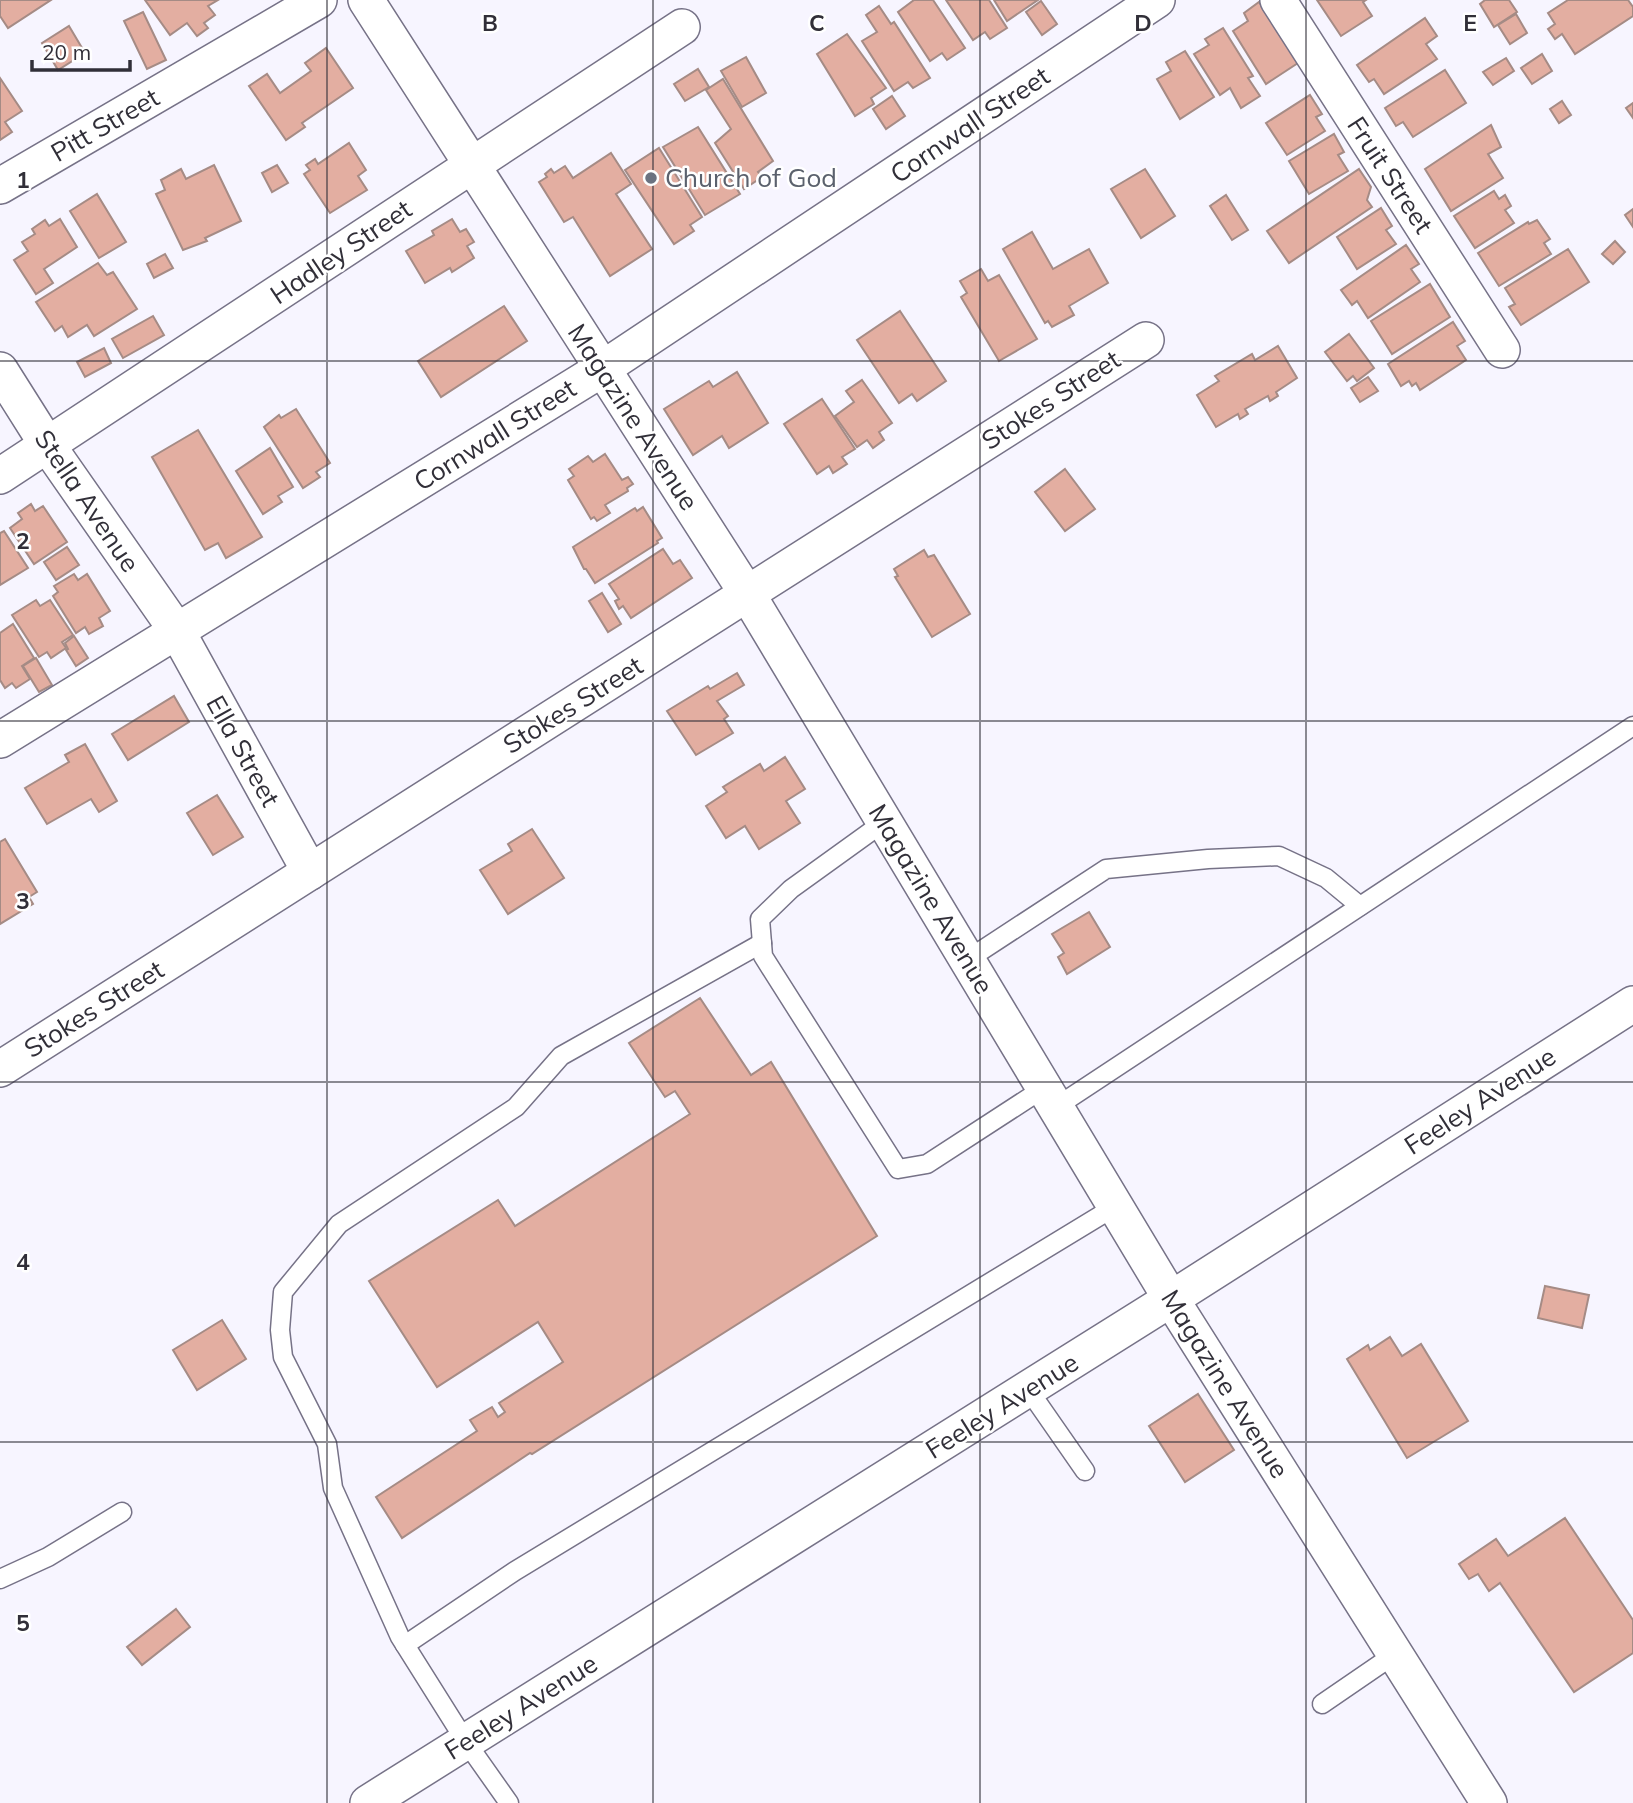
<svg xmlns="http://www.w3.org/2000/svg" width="1633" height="1803" font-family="Mulish,sans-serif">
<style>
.building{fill:#e3aea1;stroke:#a58b85;stroke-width:2}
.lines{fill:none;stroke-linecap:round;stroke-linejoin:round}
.lane-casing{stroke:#767287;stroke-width:21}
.street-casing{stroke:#767287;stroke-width:38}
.lane{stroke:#fff;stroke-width:18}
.street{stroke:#fff;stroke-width:35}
.grid{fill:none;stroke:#312f38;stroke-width:2;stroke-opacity:0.55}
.worship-dot{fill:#6b7280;stroke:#fff;stroke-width:2.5}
.labels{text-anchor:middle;stroke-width:5;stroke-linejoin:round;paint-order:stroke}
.street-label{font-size:26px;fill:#312f38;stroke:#fff}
.worship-label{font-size:26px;fill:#5b616d;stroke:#fff;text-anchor:start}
.grid-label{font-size:23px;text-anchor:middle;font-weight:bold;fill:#312f38;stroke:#fff;stroke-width:5;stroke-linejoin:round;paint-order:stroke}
</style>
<rect width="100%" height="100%" fill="#f7f5ff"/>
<g class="building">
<polygon points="0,0 51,0 8,28 0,16"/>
<polygon points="145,0 218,0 208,6 215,15 204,23 208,28 197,36 187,23 170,35"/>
<polygon points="914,0 933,0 965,48 947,60 942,53 930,61 898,12"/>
<polygon points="946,0 989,0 1007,28 990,39 985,32 973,40"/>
<polygon points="994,0 1038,0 1007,21"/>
<polygon points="1317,0 1366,0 1363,2 1372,16 1341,36"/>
<polygon points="1485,0 1509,0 1517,12 1494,27 1480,4"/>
<polygon points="1568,0 1628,0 1633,7 1633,16 1575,54 1562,34 1555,39 1548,29 1555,24 1548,13"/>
<polygon points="1041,1 1057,24 1042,35 1026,12"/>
<polygon points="1259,2 1298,63 1266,84 1233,31 1248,21 1244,13"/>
<polygon points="879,6 891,24 894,22 930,78 913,88 908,82 894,91 862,41 877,32 866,15"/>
<polygon points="143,12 166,60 147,69 124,21"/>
<polygon points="1516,14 1527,33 1510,44 1498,25"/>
<polygon points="1425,18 1437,36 1426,44 1437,59 1384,94 1374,79 1369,82 1357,65"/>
<polygon points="69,26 85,53 58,70 42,43"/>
<polygon points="1223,28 1253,76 1248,78 1260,96 1241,108 1230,88 1220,95 1194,54 1209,45 1205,39"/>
<polygon points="847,34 886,88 871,98 874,104 855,116 817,54"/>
<polygon points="326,48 353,88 302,123 305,127 286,140 249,86 267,74 280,93 311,71 305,63"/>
<polygon points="1185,51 1214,97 1180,119 1157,79 1171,71 1166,62"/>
<polygon points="1542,54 1552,71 1532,84 1521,68"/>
<polygon points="746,57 766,93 742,107 721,71"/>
<polygon points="1506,58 1514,71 1493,85 1483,72"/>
<polygon points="698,69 709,87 685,101 674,84"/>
<polygon points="1445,70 1466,103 1413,137 1403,122 1396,126 1385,108"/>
<polygon points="0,78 22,111 5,122 12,132 0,140"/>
<polygon points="723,79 773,161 758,172 762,177 744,189 715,143 731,129 706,90"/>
<polygon points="1310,95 1322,114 1316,117 1325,131 1287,155 1266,123"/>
<polygon points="892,96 905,116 886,129 873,109"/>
<polygon points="1562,101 1571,115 1559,123 1550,109"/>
<polygon points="1633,103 1633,118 1626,108"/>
<polygon points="1491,125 1501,147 1488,154 1503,178 1451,211 1425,169"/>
<polygon points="698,127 740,194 705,215 663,147"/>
<polygon points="1334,134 1344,152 1338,155 1348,171 1309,194 1289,161"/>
<polygon points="349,143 366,170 358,176 367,190 330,213 304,174 310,170 306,165 315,159 318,164"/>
<polygon points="659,148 702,217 690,225 694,231 674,244 625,170"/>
<polygon points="611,153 631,184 616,194 652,249 610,276 573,217 564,222 539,182 547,177 545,174 551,169 554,173 565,166 573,178"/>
<polygon points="214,165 241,221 205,238 207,241 183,250 156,194 165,190 161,180 181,169 186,179"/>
<polygon points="277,165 288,183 272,192 262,173"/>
<polygon points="1145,169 1175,216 1141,238 1111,189"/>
<polygon points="1359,169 1371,187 1367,200 1372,207 1289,263 1267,231"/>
<polygon points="1494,191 1499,199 1505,195 1511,206 1505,210 1514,223 1475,248 1454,216"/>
<polygon points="97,194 126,242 99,258 70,211"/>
<polygon points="1226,195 1248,230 1232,240 1210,206"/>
<polygon points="1381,208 1392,226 1386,230 1396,244 1357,269 1337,237"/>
<polygon points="1633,209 1633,227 1625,215"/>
<polygon points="60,219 77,247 44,269 53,283 36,294 14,260 28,251 22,242 35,234 32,229 45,220 49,226"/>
<polygon points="452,219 460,232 466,229 474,242 467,246 474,258 452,272 450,268 425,283 406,251 434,235 432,231"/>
<polygon points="1537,220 1550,239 1544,243 1551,254 1499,286 1478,253 1528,222 1529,224"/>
<polygon points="1032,232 1053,269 1089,249 1108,283 1069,306 1074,315 1052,327 1048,321 1045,323 1003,249"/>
<polygon points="1615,241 1625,252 1613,264 1602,254"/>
<polygon points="1406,245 1419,264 1411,269 1420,282 1368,318 1357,301 1352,305 1341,290"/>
<polygon points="1568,249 1589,282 1521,325 1509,307 1515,304 1505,288"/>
<polygon points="165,254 173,268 154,278 147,264"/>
<polygon points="98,263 107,275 113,272 137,309 94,336 87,325 68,337 62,326 55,331 36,302"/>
<polygon points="981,269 988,281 999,275 1037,339 999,361 961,297 967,293 960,281"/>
<polygon points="1430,284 1450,317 1392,354 1371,321"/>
<polygon points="504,306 527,341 441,397 418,361"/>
<polygon points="900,311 946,381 917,401 912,394 899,403 857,340"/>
<polygon points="153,316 164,335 123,358 112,339"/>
<polygon points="1453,322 1465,341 1457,346 1466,360 1420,390 1416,383 1412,386 1409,381 1401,386 1388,364"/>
<polygon points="1349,334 1374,368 1357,381 1353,376 1347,381 1325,352"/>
<polygon points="1278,346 1297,378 1276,392 1278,396 1270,401 1268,396 1245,409 1248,414 1240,419 1238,414 1216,427 1197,395 1219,381 1215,376 1252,354 1255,360"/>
<polygon points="104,348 111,363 85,377 77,362"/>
<polygon points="737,372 768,423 729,448 722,436 693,455 664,409 709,381 713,387"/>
<polygon points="1368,377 1378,391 1360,402 1351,388"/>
<polygon points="862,380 892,423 879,432 884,440 873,448 867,440 857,447 835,416 854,402 846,391"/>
<polygon points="822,399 855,449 842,457 847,464 833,473 829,466 817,474 784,424"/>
<polygon points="296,409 330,463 316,472 320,477 303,488 264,427 279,415 281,418"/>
<polygon points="198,430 262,537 226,558 218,543 205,550 152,457"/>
<polygon points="270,448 293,487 278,496 282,502 263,514 236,471"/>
<polygon points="605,454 622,480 628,477 633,484 627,488 628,491 605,505 610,513 597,521 594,517 591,519 568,480 574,476 569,469 588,456 593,462"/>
<polygon points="1065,469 1095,509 1065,531 1035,492"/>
<polygon points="31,504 35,511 43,506 67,542 34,564 10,528 22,519 18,513"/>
<polygon points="643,507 662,538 657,541 658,543 595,583 586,569 584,569 573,547 635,508 637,511"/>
<polygon points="4,531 28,568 0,585 0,533"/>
<polygon points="67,547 79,565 56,580 44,562"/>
<polygon points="663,549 673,564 680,560 692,578 631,618 623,606 619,609 615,601 619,599 609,584"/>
<polygon points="924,550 928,557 934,555 970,614 932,637 895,577 898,576 894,569"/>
<polygon points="74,574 78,580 87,574 110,611 99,618 103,626 89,634 85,627 76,633 53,596 58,592 54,586"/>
<polygon points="602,593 621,624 608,632 589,601"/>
<polygon points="36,600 40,606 50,600 73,635 62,642 66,648 51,658 47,652 39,657 12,615"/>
<polygon points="13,624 34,658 22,666 30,679 16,688 12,683 5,688 0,680 0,633"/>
<polygon points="74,636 88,658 76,666 66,650 68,649 65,643"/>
<polygon points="36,658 52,685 39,692 23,666"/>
<polygon points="737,673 744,685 717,701 728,716 724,719 733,733 696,755 667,711 708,686 710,689"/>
<polygon points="174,696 189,722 128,760 112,734"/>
<polygon points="85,744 117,801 99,812 91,799 47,824 25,788 69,762 65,755"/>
<polygon points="785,757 805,789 786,801 800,823 759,849 745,826 726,838 706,806 727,792 723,787 760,764 764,771"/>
<polygon points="217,795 243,837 213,855 187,813"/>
<polygon points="532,829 564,878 508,914 480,870 512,851 508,844"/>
<polygon points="5,839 37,892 29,897 33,904 0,924 0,842"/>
<polygon points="1089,912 1110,947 1067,974 1058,957 1064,953 1052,934"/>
<polygon points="700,998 751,1075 771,1062 877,1236 532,1454 530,1453 402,1538 376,1497 477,1431 470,1420 492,1407 498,1417 505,1412 499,1403 563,1362 538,1322 437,1387 369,1281 498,1200 515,1226 690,1114 675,1091 665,1097 629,1043"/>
<polygon points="1545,1286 1589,1295 1582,1328 1538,1318"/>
<polygon points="222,1320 246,1359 197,1390 173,1350"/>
<polygon points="1390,1337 1402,1356 1421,1344 1468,1421 1407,1458 1347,1359 1368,1345 1370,1350"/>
<polygon points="1198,1394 1234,1450 1185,1482 1149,1426"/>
<polygon points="1565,1518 1633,1620 1633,1653 1574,1692 1500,1583 1489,1591 1478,1574 1469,1579 1459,1564 1496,1539 1508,1556"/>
<polygon points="176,1609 190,1627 142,1665 127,1647"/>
</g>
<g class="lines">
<g class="lane-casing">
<g id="lane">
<polyline points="884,822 791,889 760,919 763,956 898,1169 927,1164 1044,1088"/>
<polyline points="967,960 1106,869 1208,859 1279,856 1326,878 1360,906"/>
<polyline points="1056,1107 1633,726"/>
<polyline points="1028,1389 1085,1471"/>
<polyline points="0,1579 48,1557 122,1512"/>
<polyline points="405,1645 515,1571 1116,1206"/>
<polyline points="1322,1704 1395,1654"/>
<polyline points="509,1803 466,1742 400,1637 333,1488 327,1444 283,1357 280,1330 283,1292 339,1224 516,1107 561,1056 762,943"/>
</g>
</g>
<g class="street-casing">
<g id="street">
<polyline points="366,0 748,595 1171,1299 1489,1803"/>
<polyline points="1278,0 1502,350"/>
<polyline points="0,186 319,0"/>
<polyline points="0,370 48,446 177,631 310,872"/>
<polyline points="0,476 682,27"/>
<polyline points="0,740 602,369 1157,0"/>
<polyline points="0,1069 1146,340"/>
<polyline points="368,1803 1171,1299 1633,1004"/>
</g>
</g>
<use href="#lane" class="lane"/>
<use href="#street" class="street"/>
</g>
<path class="grid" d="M327,0V1803M653,0V1803M980,0V1803M1306,0V1803M0,361H1633M0,721H1633M0,1082H1633M0,1442H1633"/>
<circle class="worship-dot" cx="651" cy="178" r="7"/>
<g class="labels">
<g class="street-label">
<text transform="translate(105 125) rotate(-30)" y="9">Pitt Street</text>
<text transform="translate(970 125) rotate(-34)" y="9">Cornwall Street</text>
<text transform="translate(1390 175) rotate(57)" y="9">Fruit Street</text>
<text transform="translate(341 252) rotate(-34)" y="9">Hadley Street</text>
<text transform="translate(1051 400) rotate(-33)" y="9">Stokes Street</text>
<text transform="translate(633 417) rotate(57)" y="9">Magazine Avenue</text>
<text transform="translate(495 435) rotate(-32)" y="9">Cornwall Street</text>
<text transform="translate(87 501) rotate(56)" y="9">Stella Avenue</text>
<text transform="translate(573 705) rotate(-32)" y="9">Stokes Street</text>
<text transform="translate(243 751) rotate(61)" y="9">Ella Street</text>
<text transform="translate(931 899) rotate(59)" y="9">Magazine Avenue</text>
<text transform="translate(94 1009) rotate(-32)" y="9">Stokes Street</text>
<text transform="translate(1480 1101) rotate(-33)" y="9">Feeley Avenue</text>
<text transform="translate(1225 1384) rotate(58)" y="9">Magazine Avenue</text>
<text transform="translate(1002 1406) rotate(-32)" y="9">Feeley Avenue</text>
<text transform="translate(521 1707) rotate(-32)" y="9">Feeley Avenue</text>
</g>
<g class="worship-label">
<text x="665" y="187">Church of God</text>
</g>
</g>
<g class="grid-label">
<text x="490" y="31">B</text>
<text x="817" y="31">C</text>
<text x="1143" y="31">D</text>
<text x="1470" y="31">E</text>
<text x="23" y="188">1</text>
<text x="23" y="549">2</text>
<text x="23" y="909">3</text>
<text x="23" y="1270">4</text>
<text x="23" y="1631">5</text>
</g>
<path d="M32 60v10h98v-10" fill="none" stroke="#312f38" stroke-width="3.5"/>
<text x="42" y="60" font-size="21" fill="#312f38" stroke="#ffffff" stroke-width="5" paint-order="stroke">20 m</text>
</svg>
